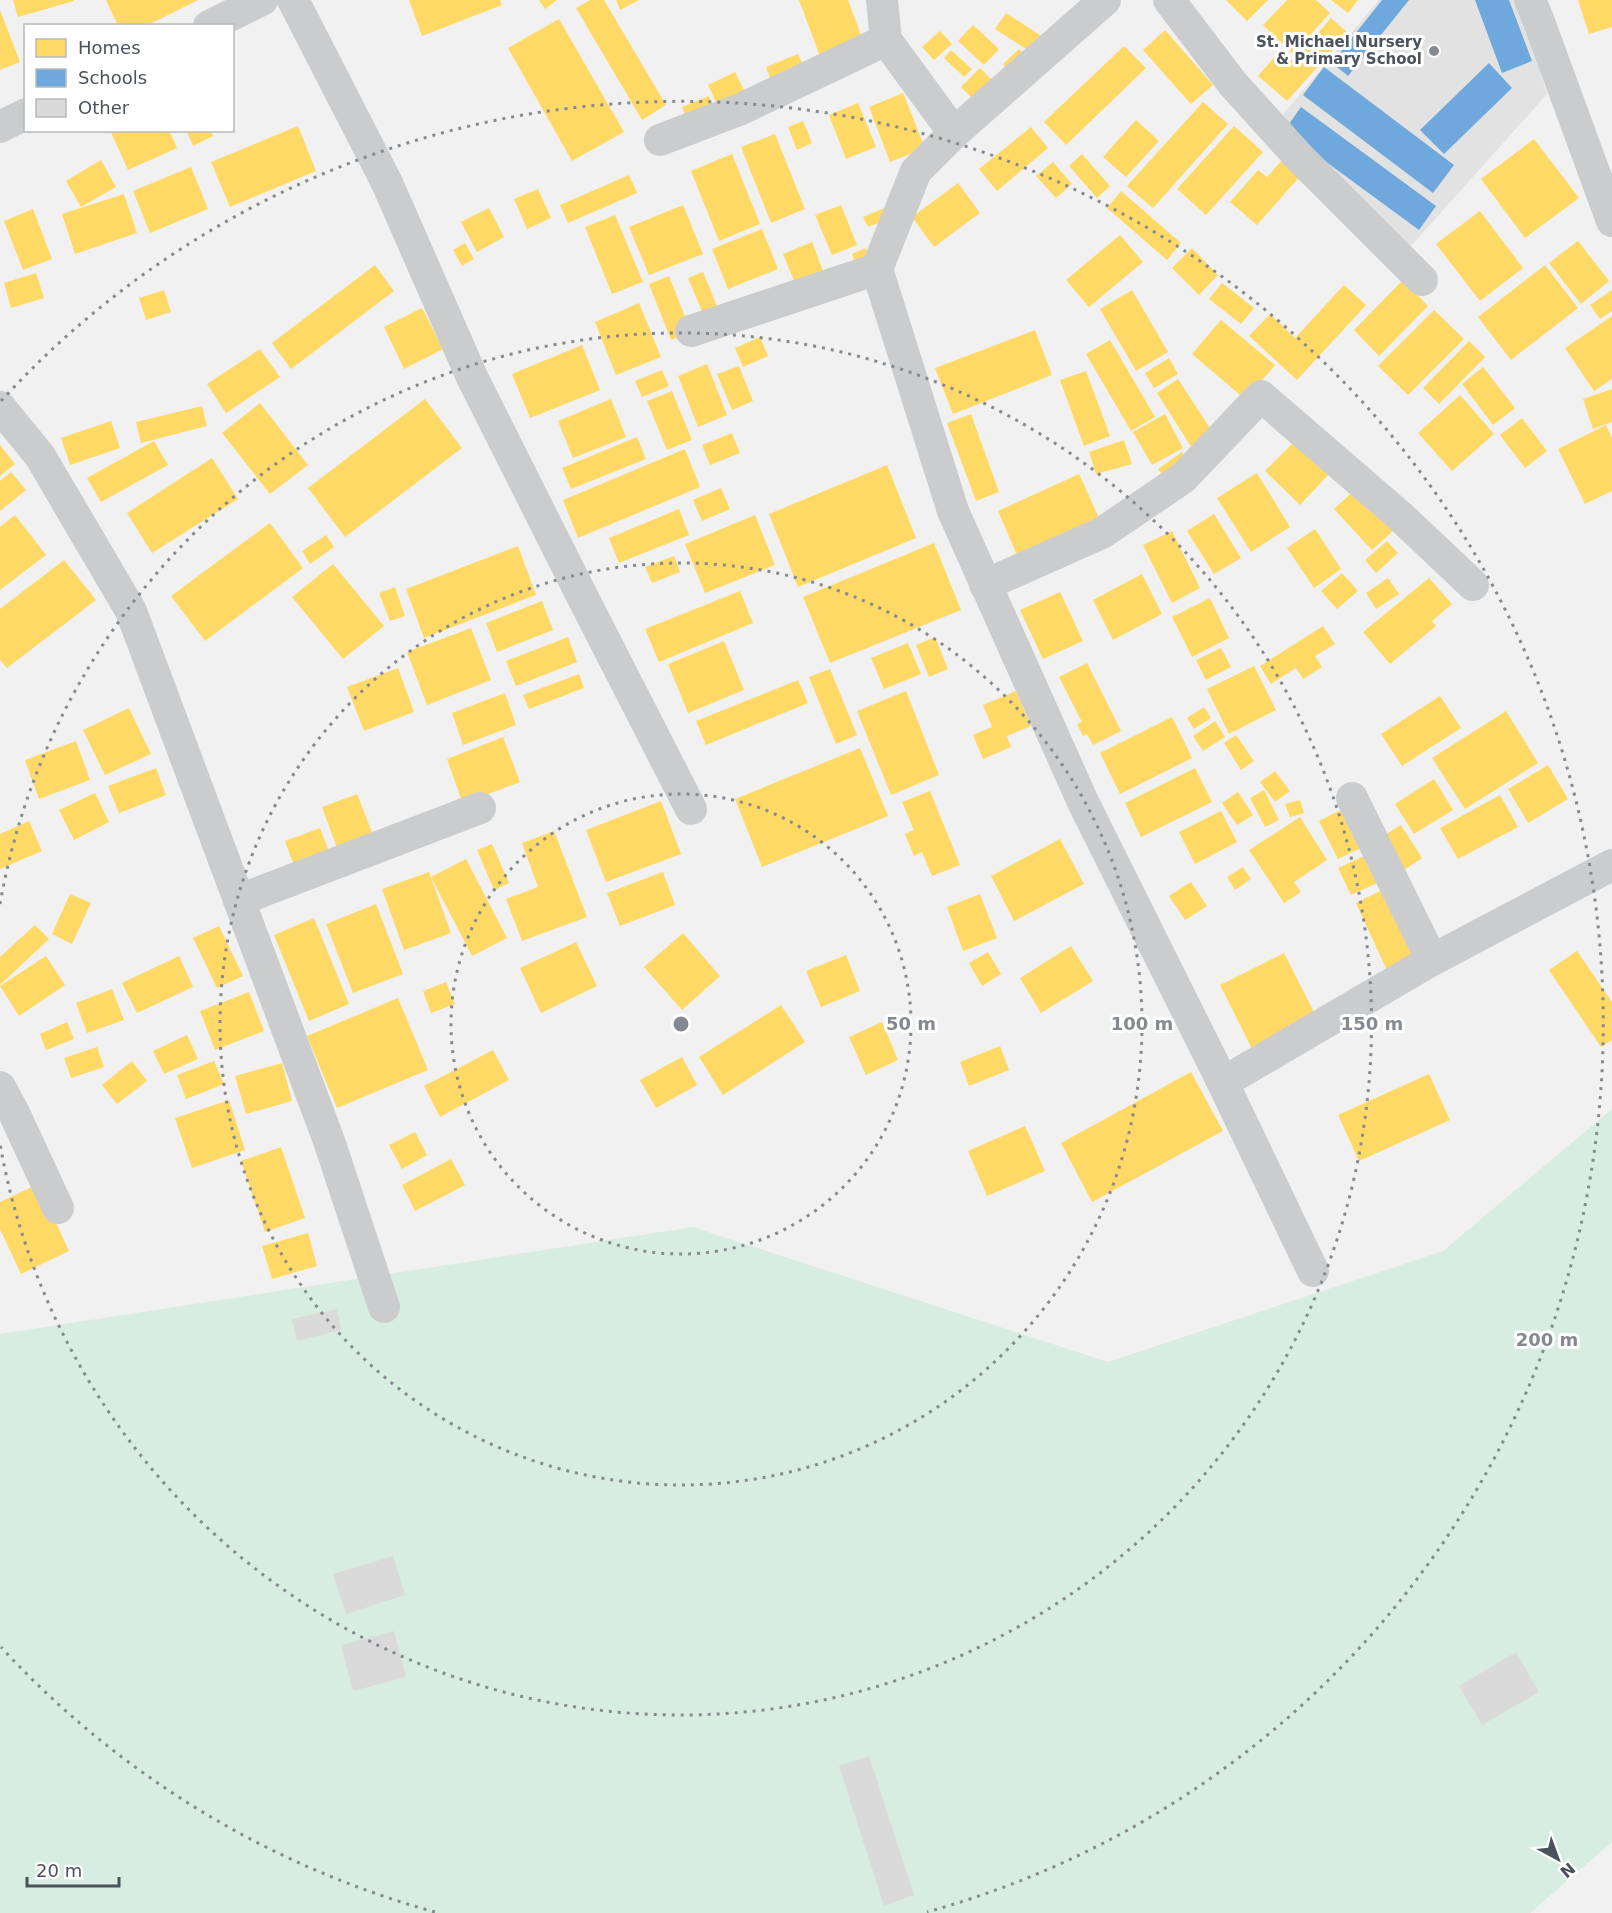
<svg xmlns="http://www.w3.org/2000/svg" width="1612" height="1913" font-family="'DejaVu Sans',sans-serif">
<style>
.education{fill:#e3e2e2}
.green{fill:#d8ede1}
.homes{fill:#ffd966}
.schools{fill:#6fa8dc}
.building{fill:#dadadb}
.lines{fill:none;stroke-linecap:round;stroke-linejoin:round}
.minor{stroke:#cbccce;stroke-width:32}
.ring{fill:none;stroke:#848a90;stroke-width:3;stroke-dasharray:3 6}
.poi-dot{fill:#848a90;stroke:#fff;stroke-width:2}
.labels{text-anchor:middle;stroke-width:6;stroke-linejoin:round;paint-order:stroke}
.poi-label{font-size:15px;font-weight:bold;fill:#4a525b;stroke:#fff;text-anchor:end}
.centre{fill:#848a90;stroke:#fff;stroke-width:3}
.ring-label{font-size:18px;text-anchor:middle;font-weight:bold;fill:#848a90;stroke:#fff;stroke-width:6;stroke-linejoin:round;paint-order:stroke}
</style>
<rect width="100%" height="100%" fill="#f1f1f1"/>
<polygon class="education" points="1379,0 1517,0 1523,13 1547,94 1411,246 1330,176 1280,118"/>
<polygon class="green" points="1612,1109 1612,1842 1530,1913 0,1913 0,1334 693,1227 1108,1362 1443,1251"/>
<g class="homes">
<polygon points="13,0 74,0 74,1 18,17"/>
<polygon points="106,0 198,0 146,26 118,26"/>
<polygon points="409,0 500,0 502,5 422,36"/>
<polygon points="539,0 557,0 545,9"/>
<polygon points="590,0 604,0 666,105 642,120 576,8"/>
<polygon points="616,0 639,0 620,10"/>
<polygon points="799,0 848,0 864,43 821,59"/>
<polygon points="1226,0 1268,0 1247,21"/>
<polygon points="1287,0 1316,0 1330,13 1293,54 1263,25"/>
<polygon points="1331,0 1358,0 1348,13"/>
<polygon points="1578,0 1612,0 1612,27 1589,34"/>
<polygon points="0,10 20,62 0,70"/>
<polygon points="1006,13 1043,37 1032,53 995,29"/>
<polygon points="1331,18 1348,33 1287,101 1258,76 1280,51 1293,62"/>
<polygon points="559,19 624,132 572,161 508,48"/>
<polygon points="973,25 999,49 984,65 958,41"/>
<polygon points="1165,30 1213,85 1191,104 1143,50"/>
<polygon points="940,31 952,44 934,60 922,47"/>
<polygon points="1124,46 1146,68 1066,145 1044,122"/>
<polygon points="1019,49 1029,59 1012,74 1003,64"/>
<polygon points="951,50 972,69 964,77 944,58"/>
<polygon points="798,54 807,75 774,88 766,67"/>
<polygon points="980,68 999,87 980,106 961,87"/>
<polygon points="735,72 745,92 718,106 708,85"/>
<polygon points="903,93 925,148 890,162 869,107"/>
<polygon points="709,96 716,116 689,125 682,107"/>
<polygon points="1203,102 1228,124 1153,208 1127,186"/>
<polygon points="858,103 876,147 846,159 829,115"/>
<polygon points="1136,120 1159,141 1126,177 1103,157"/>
<polygon points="803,121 812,143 797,150 788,127"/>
<polygon points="298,126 316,171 230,207 211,162"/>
<polygon points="1234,126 1263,152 1206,215 1177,189"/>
<polygon points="1031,127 1048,148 997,191 979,169"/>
<polygon points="110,130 169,130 177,148 128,170"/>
<polygon points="186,130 211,130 213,136 193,146"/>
<polygon points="775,134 805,209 771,223 741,147"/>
<polygon points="1534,139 1579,198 1525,238 1481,179"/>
<polygon points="732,154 760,224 719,241 691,171"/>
<polygon points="1082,154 1110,186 1097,198 1069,166"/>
<polygon points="1283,159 1301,175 1257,225 1230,202 1258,170 1267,177"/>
<polygon points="101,160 116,187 81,207 66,181"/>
<polygon points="1053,162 1072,184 1056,198 1036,176"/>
<polygon points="191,167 208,209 150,233 133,191"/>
<polygon points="629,175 637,193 568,223 560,205"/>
<polygon points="958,183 980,213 934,247 912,217"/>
<polygon points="538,189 551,218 527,229 514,199"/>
<polygon points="1121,191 1181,243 1167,260 1107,208"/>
<polygon points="124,194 137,233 75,254 62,214"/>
<polygon points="683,205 703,254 649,275 629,227"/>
<polygon points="841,205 857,245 832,255 815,215"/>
<polygon points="889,206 894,217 868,227 863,217"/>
<polygon points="489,208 504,237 477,252 461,222"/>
<polygon points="33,209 52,259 23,270 4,221"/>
<polygon points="1480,211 1523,268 1480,301 1436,244"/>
<polygon points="615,215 643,282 612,294 585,227"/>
<polygon points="762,229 778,269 728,289 712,249"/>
<polygon points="1120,235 1143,262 1089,307 1066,280"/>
<polygon points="1578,241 1609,281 1581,304 1549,263"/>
<polygon points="812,242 825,276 797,288 783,254"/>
<polygon points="465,243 474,259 462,266 453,250"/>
<polygon points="866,248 873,264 858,270 852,254"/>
<polygon points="1192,248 1218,275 1199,295 1172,268"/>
<polygon points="375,265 394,291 291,369 272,343"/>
<polygon points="1545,265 1578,308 1511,360 1478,317"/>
<polygon points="703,272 721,316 706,321 688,278"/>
<polygon points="36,273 44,298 11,308 4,283"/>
<polygon points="669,276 691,332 671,340 649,284"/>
<polygon points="1403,280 1428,306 1379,356 1354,330"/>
<polygon points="1222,283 1254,308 1241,324 1209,299"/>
<polygon points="1344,285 1366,305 1297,380 1249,336 1270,314 1295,338"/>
<polygon points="164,290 171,312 146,320 139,298"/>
<polygon points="1132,290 1168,352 1136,371 1100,309"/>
<polygon points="1612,290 1612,311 1600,319 1590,305"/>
<polygon points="639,303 661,357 616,375 595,322"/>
<polygon points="422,308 443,349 404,369 384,327"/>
<polygon points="1434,310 1464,339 1408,395 1378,366"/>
<polygon points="1612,316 1612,379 1594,391 1565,348"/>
<polygon points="1221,320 1275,365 1246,400 1192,354"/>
<polygon points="1035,330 1052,375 953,414 935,368"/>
<polygon points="760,337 768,356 743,367 735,348"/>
<polygon points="1110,340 1155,417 1131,431 1086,354"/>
<polygon points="1469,341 1485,357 1439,404 1423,388"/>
<polygon points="582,345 600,390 530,418 512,374"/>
<polygon points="260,349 280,377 226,413 207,384"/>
<polygon points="1169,358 1178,374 1154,388 1145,373"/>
<polygon points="707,364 727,415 698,427 678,376"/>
<polygon points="739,366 753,401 732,410 717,374"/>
<polygon points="1483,367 1515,408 1493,425 1462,384"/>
<polygon points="662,370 669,386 642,397 635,381"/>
<polygon points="1086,371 1110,436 1084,446 1060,380"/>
<polygon points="1178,379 1217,439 1195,453 1157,393"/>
<polygon points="1612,389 1612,422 1593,429 1583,399"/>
<polygon points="672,391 692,440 667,450 647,401"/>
<polygon points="1460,395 1494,434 1452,471 1418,433"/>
<polygon points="425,399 462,448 345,537 308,488"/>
<polygon points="611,399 626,437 573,458 558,421"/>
<polygon points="260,403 308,465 270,494 222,433"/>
<polygon points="202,406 207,426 141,443 136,422"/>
<polygon points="971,414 999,492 976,501 947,423"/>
<polygon points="1165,414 1183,448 1152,465 1133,432"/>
<polygon points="1522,418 1547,451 1525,468 1500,435"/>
<polygon points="111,421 120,448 70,465 61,438"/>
<polygon points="1606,425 1612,438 1612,491 1585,504 1558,449"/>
<polygon points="732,433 740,453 710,465 702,445"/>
<polygon points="637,437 646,459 571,489 562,468"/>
<polygon points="1124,440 1132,464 1096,474 1089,452"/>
<polygon points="1296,440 1330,473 1300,505 1265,471"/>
<polygon points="154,441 168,465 101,502 87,478"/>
<polygon points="0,445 15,464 0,476"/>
<polygon points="685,449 700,487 578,538 563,500"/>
<polygon points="1182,452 1191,464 1167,481 1158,469"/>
<polygon points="212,458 238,499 152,553 127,513"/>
<polygon points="887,465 916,538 798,587 769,514"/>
<polygon points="11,472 26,490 0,511 0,481"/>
<polygon points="1257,473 1290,527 1251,552 1217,498"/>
<polygon points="1079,474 1099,518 1017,555 998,511"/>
<polygon points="721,488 730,509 702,521 693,500"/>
<polygon points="1356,489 1394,530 1372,550 1334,509"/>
<polygon points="679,509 689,535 619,563 609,538"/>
<polygon points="1214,514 1241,558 1214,574 1187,531"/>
<polygon points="15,515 46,555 0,590 0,527"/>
<polygon points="755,515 775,565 705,593 685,544"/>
<polygon points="270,523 303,568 205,641 171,596"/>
<polygon points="1315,529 1341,569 1314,588 1287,548"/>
<polygon points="1172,531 1200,588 1172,603 1143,545"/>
<polygon points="326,535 334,547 310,564 302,551"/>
<polygon points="1387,541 1398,553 1376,573 1365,560"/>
<polygon points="934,543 961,610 830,663 803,597"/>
<polygon points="518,546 536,595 424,638 406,589"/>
<polygon points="674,556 680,572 652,583 645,567"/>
<polygon points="64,560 96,600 7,668 0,660 0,609"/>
<polygon points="333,564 384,626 343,659 292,597"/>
<polygon points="1342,573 1358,591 1337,609 1321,591"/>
<polygon points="1142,574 1162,614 1113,640 1093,600"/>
<polygon points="1388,578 1399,594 1376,609 1366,593"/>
<polygon points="1429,578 1452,604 1432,621 1436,626 1390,664 1363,632"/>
<polygon points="395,587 405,616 390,621 379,593"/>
<polygon points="740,591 753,623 659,662 645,629"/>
<polygon points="1060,592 1083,641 1043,659 1020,610"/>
<polygon points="1210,598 1229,638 1192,657 1172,617"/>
<polygon points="542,601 553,630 497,652 486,623"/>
<polygon points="1323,626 1335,644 1315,656 1322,667 1303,679 1296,668 1271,684 1260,666"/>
<polygon points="471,628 491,680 427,705 407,652"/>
<polygon points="568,637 577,662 516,686 506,661"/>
<polygon points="935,637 948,669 929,677 916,645"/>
<polygon points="724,641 744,690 688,713 668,664"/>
<polygon points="908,643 921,674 884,689 871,658"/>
<polygon points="1221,648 1231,667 1206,680 1196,660"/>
<polygon points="1087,663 1121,731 1093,745 1087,734 1083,736 1077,724 1082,722 1059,677"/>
<polygon points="1254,666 1276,710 1229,734 1207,689"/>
<polygon points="398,668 414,712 364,731 347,687"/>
<polygon points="830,669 857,735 836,744 809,677"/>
<polygon points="579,674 584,688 529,709 523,695"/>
<polygon points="798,680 808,703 706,745 696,721"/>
<polygon points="906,691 939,775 891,795 857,711"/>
<polygon points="1016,691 1031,726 1007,736 1011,747 983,759 973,735 992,727 983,705"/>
<polygon points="505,693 516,725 463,745 452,713"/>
<polygon points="1440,696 1461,728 1402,766 1381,734"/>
<polygon points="1204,707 1211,718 1194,729 1187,718"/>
<polygon points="129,708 151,754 105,775 83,730"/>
<polygon points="1506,711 1538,763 1465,809 1432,758"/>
<polygon points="1172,717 1192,758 1120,794 1100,753"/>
<polygon points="1215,721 1225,737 1203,751 1193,736"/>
<polygon points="1236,735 1254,761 1241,770 1224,743"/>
<polygon points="503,737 520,782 463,804 447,759"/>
<polygon points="76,741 90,780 39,799 25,760"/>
<polygon points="860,748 888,816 762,867 735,799"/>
<polygon points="1548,765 1568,799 1528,823 1508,789"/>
<polygon points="156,768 166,795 119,813 108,786"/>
<polygon points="1195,768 1212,802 1141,837 1125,803"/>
<polygon points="1275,771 1290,791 1275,802 1260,782"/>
<polygon points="1434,779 1453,810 1414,834 1395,804"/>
<polygon points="1264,790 1279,820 1265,827 1250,798"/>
<polygon points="930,791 960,865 932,876 922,852 914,856 905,834 914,830 902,802"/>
<polygon points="1238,792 1253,815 1237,825 1222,803"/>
<polygon points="95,793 109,822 74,840 59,810"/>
<polygon points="357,794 377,845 341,859 322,807"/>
<polygon points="1500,795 1518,827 1458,859 1440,828"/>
<polygon points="1300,800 1304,813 1290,817 1285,804"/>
<polygon points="661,801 681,854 606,882 586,830"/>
<polygon points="1343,809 1361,848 1338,859 1319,821"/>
<polygon points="1221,811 1237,842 1195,864 1179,832"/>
<polygon points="1300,817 1327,860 1294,882 1301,892 1284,903 1249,850"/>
<polygon points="29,821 42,851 0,869 0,834"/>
<polygon points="1401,825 1422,858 1398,874 1376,840"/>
<polygon points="320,828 330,854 295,868 285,841"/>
<polygon points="554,831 587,917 522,941 506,899 538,887 522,843"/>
<polygon points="1060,839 1084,884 1014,921 991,876"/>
<polygon points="492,844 509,883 494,890 477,850"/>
<polygon points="1364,856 1377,883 1351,895 1338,868"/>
<polygon points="466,859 507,938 472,956 431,877"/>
<polygon points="1243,867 1251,879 1235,890 1227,877"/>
<polygon points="429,872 451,933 404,950 382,889"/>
<polygon points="663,872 675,905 620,926 607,893"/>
<polygon points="1191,882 1207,906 1185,920 1169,896"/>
<polygon points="1386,888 1420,961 1389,975 1356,903"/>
<polygon points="70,894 91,903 72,944 52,934"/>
<polygon points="980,894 997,938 963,951 947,907"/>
<polygon points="376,904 403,974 353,993 326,924"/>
<polygon points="314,918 349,1004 309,1021 274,935"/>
<polygon points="35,925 49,939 0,985 0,957"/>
<polygon points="219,926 243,976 217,988 193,938"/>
<polygon points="683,933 720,976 682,1010 644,967"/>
<polygon points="576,942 597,986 541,1013 520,968"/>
<polygon points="1071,946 1093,981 1041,1013 1020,978"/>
<polygon points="1577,951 1612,1002 1612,1040 1601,1047 1549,970"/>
<polygon points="988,952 1001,974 982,986 969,963"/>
<polygon points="1284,953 1318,1020 1254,1053 1220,985"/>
<polygon points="846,955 860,991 821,1007 806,971"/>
<polygon points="46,956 65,985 19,1016 0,986"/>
<polygon points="179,956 193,987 137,1013 122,983"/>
<polygon points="446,982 455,1004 431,1013 423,991"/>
<polygon points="112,989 124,1020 87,1033 76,1003"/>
<polygon points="249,992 264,1031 215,1050 200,1011"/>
<polygon points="398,998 428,1070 337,1108 307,1036"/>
<polygon points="781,1005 805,1042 723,1095 699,1057"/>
<polygon points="67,1022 74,1039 46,1050 40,1034"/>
<polygon points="882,1022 898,1060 866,1075 849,1037"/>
<polygon points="187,1035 198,1059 164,1074 153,1051"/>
<polygon points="1000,1046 1009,1070 969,1086 960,1062"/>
<polygon points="97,1047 104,1067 71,1078 64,1058"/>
<polygon points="493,1050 509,1080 440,1117 424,1086"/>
<polygon points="682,1057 697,1085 656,1108 640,1080"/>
<polygon points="132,1061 147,1081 117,1104 102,1085"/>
<polygon points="214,1061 224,1084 186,1099 177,1075"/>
<polygon points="282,1063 292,1101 246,1114 235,1076"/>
<polygon points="1191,1072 1223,1131 1092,1202 1061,1143"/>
<polygon points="1429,1074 1450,1120 1359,1161 1338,1115"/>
<polygon points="229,1100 245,1150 192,1168 175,1118"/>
<polygon points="1025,1126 1045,1171 987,1196 968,1151"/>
<polygon points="415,1132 427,1155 402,1169 389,1145"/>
<polygon points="281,1147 305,1218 265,1232 241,1161"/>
<polygon points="451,1159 465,1185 415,1211 402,1185"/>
<polygon points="38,1184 69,1251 21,1274 0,1229 0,1202"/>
<polygon points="308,1233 317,1266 272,1279 262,1246"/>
</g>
<g class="schools">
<polygon points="1382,0 1409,0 1348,76 1332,63"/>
<polygon points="1475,0 1509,0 1532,61 1502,73"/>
<polygon points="1489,63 1512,88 1444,154 1420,130"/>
<polygon points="1324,67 1454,165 1433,193 1303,95"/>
<polygon points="1301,107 1436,206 1419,230 1284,131"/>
</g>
<g class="building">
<polygon points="337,1309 341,1330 297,1341 292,1319"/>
<polygon points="393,1556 405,1595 346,1614 333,1574"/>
<polygon points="394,1631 406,1677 353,1691 341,1645"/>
<polygon points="1516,1652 1539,1692 1482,1725 1459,1686"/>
<polygon points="869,1756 914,1895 884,1906 839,1766"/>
</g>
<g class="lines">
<g class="minor">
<polyline points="293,0 387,183 472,377 582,596 691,809"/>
<polyline points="882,0 886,40 954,133"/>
<polyline points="1105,0 954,133 916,171 877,269 953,511 1083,802 1222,1081 1234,1076 1432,960 1352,798"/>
<polyline points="1169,0 1233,84 1299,157 1422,280"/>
<polyline points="1530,0 1538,19 1612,221"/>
<polyline points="209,26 262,0"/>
<polyline points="0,127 26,114"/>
<polyline points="660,140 741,109 886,40"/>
<polyline points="691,331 877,269"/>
<polyline points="0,407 40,456 131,611 329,1141 384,1307"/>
<polyline points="985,585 1102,533 1183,478 1261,396 1400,516 1473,585"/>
<polyline points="239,900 480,808"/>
<polyline points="1432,960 1612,865"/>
<polyline points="1222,1081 1313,1271"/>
<polyline points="0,1087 14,1113 58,1208"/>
</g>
</g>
<g class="ring">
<circle cx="681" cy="1024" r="230"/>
<circle cx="681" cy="1024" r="461"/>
<path d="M0 904A691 691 0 1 1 0 1144"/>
<path d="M435 1912A922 922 0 0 1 1 1647M1 401A922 922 0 1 1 927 1912"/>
</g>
<circle class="poi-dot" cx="1434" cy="51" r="6"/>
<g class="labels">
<g class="poi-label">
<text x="1422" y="47">St. Michael Nursery<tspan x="1422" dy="17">&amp; Primary School</tspan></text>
</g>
</g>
<circle cx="681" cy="1024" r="9" class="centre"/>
<g class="ring-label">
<text x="911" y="1030">50 m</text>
<text x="1142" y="1030">100 m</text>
<text x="1372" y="1030">150 m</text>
<text x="1547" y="1346">200 m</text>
</g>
<rect x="24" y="24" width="210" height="108" fill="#ffffff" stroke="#b7babd" stroke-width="1.5"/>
<rect x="36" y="39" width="30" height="18" fill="#ffd966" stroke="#b7babd" stroke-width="1.5"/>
<text x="78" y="54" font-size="18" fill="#4a525b">Homes</text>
<rect x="36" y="69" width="30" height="18" fill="#6fa8dc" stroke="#b7babd" stroke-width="1.5"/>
<text x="78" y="84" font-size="18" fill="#4a525b">Schools</text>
<rect x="36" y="99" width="30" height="18" fill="#dadadb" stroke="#b7babd" stroke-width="1.5"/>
<text x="78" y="114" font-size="18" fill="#4a525b">Other</text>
<g transform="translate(1558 1859) rotate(139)" stroke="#ffffff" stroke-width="4.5" paint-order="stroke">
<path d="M0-4.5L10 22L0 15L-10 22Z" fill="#4a525b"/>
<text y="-9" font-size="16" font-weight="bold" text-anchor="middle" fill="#4a525b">N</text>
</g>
<path d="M27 1877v9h92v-9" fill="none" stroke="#4a525b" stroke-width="3"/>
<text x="36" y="1877" font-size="18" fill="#4a525b" stroke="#ffffff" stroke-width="4.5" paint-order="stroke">20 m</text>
</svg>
